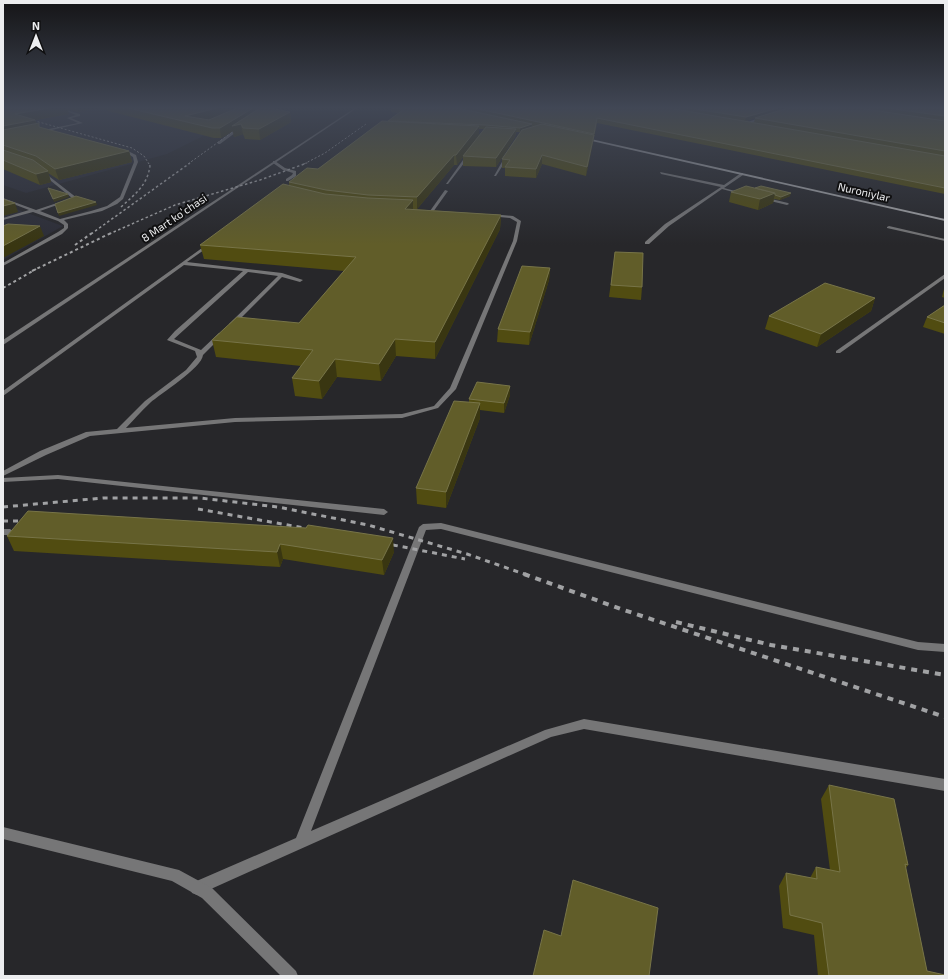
<svg xmlns="http://www.w3.org/2000/svg" width="948" height="979" font-family="'Exo 2',sans-serif">
<style>
.built{fill:#2c2d36}
.lines{fill:none;stroke-linecap:round;stroke-linejoin:round}
.lane{fill:#767677;fill-rule:evenodd}
.street{fill:#767677;fill-rule:evenodd}
.secondary{fill:#a2a3a5;fill-rule:evenodd}
.rail-far4{stroke:#a1a2a4;stroke-width:1;stroke-dasharray:2 2;stroke-linecap:butt}
.rail-far3{stroke:#a1a2a4;stroke-width:1.5;stroke-dasharray:2.5 2.5;stroke-linecap:butt}
.rail-far2{stroke:#a1a2a4;stroke-width:2;stroke-dasharray:3 3;stroke-linecap:butt}
.rail-far1{stroke:#a1a2a4;stroke-width:3;stroke-dasharray:5 5;stroke-linecap:butt}
.rail{stroke:#a1a2a4;stroke-width:4;stroke-dasharray:6 6;stroke-linecap:butt}
.wall{fill:#514c11;fill-rule:evenodd}
.shaded-wall{fill:#393611}
.building{fill:#615d29;stroke:#777448}
.labels{text-anchor:middle;stroke-width:4;stroke-linejoin:round;paint-order:stroke}
.far-street-label{font-size:11px;fill:#ecedef;stroke:#101011}
</style>
<rect width="100%" height="100%" fill="#27272a"/>
<g class="built">
<polygon points="3,108 260,108 167,154 26,193 3,185"/>
<polygon points="3,204 63,226 3,260"/>
</g>
<g class="lines">
<g class="lane">
<polygon points="59,108 80,114 80,116 71,118 83,123 38,133 39,131 78,123 67,118 76,115"/>
<polygon points="240,126 243,127 220,144 218,144 218,142"/>
<polygon points="124,149 136,155 138,162 123,199 117,204 102,211 64,220 68,224 68,228 62,234 3,266 3,263 58,232 64,228 64,225 58,221 33,212 3,220 3,218 29,210 3,200 3,198 36,210 72,198 40,172 41,170 77,198 40,211 60,219 91,211 107,206 120,197 134,162 133,157 123,151"/>
<polygon points="468,153 471,154 448,184 446,184"/>
<polygon points="507,153 510,154 496,176 494,176"/>
<polygon points="273,161 275,161 285,168 296,171 296,176 288,181 286,181 286,179 292,175 293,173 283,170 273,163"/>
<polygon points="660,172 724,185 741,173 743,173 743,175 724,188 746,194 744,195 722,189 669,226 649,244 645,244 645,242 665,224 721,187 661,174"/>
<polygon points="445,190 448,191 433,212 431,212 430,211"/>
<polygon points="763,197 788,203 789,204 787,205 762,199"/>
<path d="M491,214L513,216L521,221L517,241L456,389L438,408L402,418L235,422L90,436L46,455L3,476V471L40,451L86,432L117,429L145,401L186,370L197,357L195,351L167,340L175,331L243,271L184,265L3,396V391L209,243H211V245L187,262L282,273L303,280L300,282L282,277L233,326H229V324L278,276L248,272L174,339L201,350L219,333H223V335L203,355C202,368 160,394 150,403C141,411 134,420 126,428L235,418L402,414L434,406L450,388L513,241L517,222L510,218L489,216V214Z"/>
<polygon points="889,226 945,239 945,241 887,228 887,227"/>
<polygon points="945,274 945,278 840,353 836,353 836,351"/>
<polygon points="58,475 384,509 388,512 384,515 58,479 3,482 3,478"/>
<polygon points="441,523 918,642 945,644 945,652 918,650 441,529 426,530 311,831 545,730 584,719 945,779 945,791 584,729 551,737 202,893 197,895 192,893 190,888 192,883 296,838 419,527 423,524"/>
<polygon points="3,529 10,529 14,532 10,535 3,535"/>
</g>
<g class="street">
<polygon points="355,108 357,108 3,345 3,340"/>
<polygon points="764,116 766,117 746,125 743,124"/>
<polygon points="3,827 179,870 212,888 296,971 298,976 281,976 202,898 172,881 3,839"/>
</g>
<polygon class="secondary" points="582,137 945,219 945,221 583,139"/>
<g class="rail-far4">
<polyline points="3,112 132,148 144,156 149,164"/>
<polyline points="188,164 242,125"/>
<polyline points="304,164 325,153 366,124"/>
</g>
<g class="rail-far3">
<path d="M121,207C135,194 147,186 150,166L148,163"/>
<polyline points="91,234 190,163"/>
<polyline points="109,234 175,205 260,180 307,163"/>
</g>
<g class="rail-far2">
<polyline points="75,245 92,233"/>
<polyline points="32,271 111,233"/>
<polyline points="3,288 36,269"/>
</g>
<g class="rail-far1">
<polyline points="3,507 103,498 200,498 278,507 368,525 467,554 527,575"/>
<polyline points="198,509 310,529"/>
<polyline points="3,521 31,521"/>
<polyline points="383,543 465,559"/>
</g>
<g class="rail">
<polyline points="524,574 621,609 945,717"/>
<polyline points="676,622 771,645 945,675"/>
</g>
</g>
<g class="wall">
<polygon points="3,108 253,108 256,110 290,112 291,122 260,140 245,139 243,134 234,137 233,131 221,138 214,138 97,108 78,112 67,109 69,114 35,120 37,124 41,128 129,151 132,162 59,180 48,173 51,182 40,185 3,169"/>
<path d="M391,108H945V194L597,123L586,176L542,164L536,178L505,176V168H502V159L520,132H516L515,137L496,167L463,166V157L457,165H454L417,209H413L501,215L500,229L435,359L396,356L381,381L337,377L322,399L295,396L292,378L301,366L216,357L212,340L299,323L344,271L204,259L200,245L289,186V182L318,169L388,122L399,113L391,112ZM755,118L754,123L746,121ZM479,129H484L479,135Z"/>
<polygon points="755,188 790,196 780,200 774,199 773,203 758,210 729,202 731,192"/>
<polygon points="615,252 642,287 641,300 609,297"/>
<polygon points="550,268 549,280 529,345 497,342 498,329"/>
<polygon points="945,285 945,298 942,297"/>
<polygon points="875,298 871,311 817,347 765,329 769,316"/>
<polygon points="945,305 945,334 923,327 927,317"/>
<polygon points="510,386 510,395 504,413 480,410 480,418 446,508 417,504 416,488 469,402 469,399"/>
<polygon points="28,511 394,552 384,575 283,559 280,567 14,551 7,536"/>
<polygon points="829,785 908,865 906,868 927,971 945,976 818,976 814,935 783,928 779,886 786,873 810,878 816,867 830,870 821,799"/>
</g>
<g class="shaded-wall">
<polygon points="49,108 67,108 69,114 35,120 38,129 3,136 3,126 15,114"/>
<polygon points="77,108 97,108 78,112"/>
<polygon points="217,108 239,108 239,111 194,123 185,116"/>
<polygon points="253,108 256,108 257,115 241,125 243,134 234,137 233,131 221,138 220,128"/>
<polygon points="778,108 792,108 745,121 746,117"/>
<polygon points="290,112 291,122 260,140 259,129"/>
<polygon points="532,124 532,129 520,132 520,128"/>
<polygon points="479,126 479,135 457,165 456,155"/>
<polygon points="516,129 515,137 496,167 496,158"/>
<polygon points="594,135 593,143 586,176 587,167"/>
<polygon points="129,151 132,162 59,180 55,169"/>
<polygon points="454,155 454,165 417,209 417,197"/>
<polygon points="542,155 542,164 536,178 536,169"/>
<polygon points="48,171 51,182 40,185 36,174"/>
<polygon points="775,193 773,203 758,210 760,199"/>
<polygon points="791,193 790,196 780,200 781,197"/>
<polygon points="68,194 69,197 54,202 53,199"/>
<polygon points="413,200 413,214 405,209"/>
<polygon points="96,202 97,205 59,216 58,213"/>
<polygon points="15,203 18,212 3,216 3,206"/>
<polygon points="501,215 500,229 435,359 435,342"/>
<polygon points="40,226 44,236 3,258 3,246"/>
<polygon points="550,268 549,280 529,345 530,332"/>
<polygon points="875,298 871,311 817,347 821,334"/>
<polygon points="395,339 396,356 381,381 379,364"/>
<polygon points="335,359 337,377 322,399 319,381"/>
<polygon points="510,386 510,395 504,413 504,403"/>
<polygon points="480,403 480,418 446,508 446,492"/>
<polygon points="393,538 394,552 384,575 382,560"/>
<polygon points="280,544 283,559 280,567 277,552"/>
</g>
<g class="building">
<polygon points="3,108 49,108 15,114 35,120 3,126"/>
<polygon points="128,108 217,108 185,116 209,120 237,108 253,108 220,128 212,128"/>
<polygon points="260,108 270,108 290,112 259,129 243,128 241,124 232,126"/>
<polygon points="391,108 457,108 532,124 520,128 485,125 388,121 404,109"/>
<polygon points="474,108 669,108 945,156 945,188 597,118 594,134"/>
<polygon points="689,108 778,108 746,117"/>
<polygon points="788,108 859,108 945,121 945,151 755,118"/>
<polygon points="887,108 945,108 945,116"/>
<polygon points="382,121 479,126 456,155 454,155 417,197 368,195 326,190 289,182 307,168 318,169"/>
<polygon points="39,123 39,127 129,151 55,169 36,156 3,145 3,130"/>
<polygon points="542,124 594,135 587,167 542,155 536,169 505,167 510,160 502,159 522,130"/>
<polygon points="486,127 516,129 496,158 463,156"/>
<polygon points="3,150 33,160 48,171 36,174 3,160"/>
<polygon points="283,184 325,194 368,198 413,200 405,209 501,215 435,342 395,339 379,364 335,359 319,381 292,378 313,350 212,340 237,317 299,323 356,257 200,245"/>
<polygon points="746,186 775,193 760,199 731,192"/>
<polygon points="761,186 791,193 781,197 775,195 775,193 755,188"/>
<polygon points="48,188 68,194 53,199"/>
<polygon points="76,196 96,202 58,213 55,204"/>
<polygon points="3,199 15,203 3,206"/>
<polygon points="8,224 40,226 3,246 3,226"/>
<polygon points="615,252 643,253 642,287 611,285"/>
<polygon points="522,266 550,268 530,332 498,329"/>
<polygon points="825,283 875,298 821,334 769,316"/>
<polygon points="945,305 945,323 927,317"/>
<polygon points="477,382 510,386 504,403 469,399"/>
<polygon points="454,401 480,403 446,492 416,488"/>
<polygon points="28,511 306,528 308,525 393,538 382,560 280,544 277,552 7,536"/>
<polygon points="829,785 894,799 908,865 905,864 927,971 945,975 945,976 829,976 822,923 790,915 786,873 817,879 816,867 840,872"/>
<polygon points="573,880 658,908 649,976 533,976 544,930 561,936"/>
</g>
<linearGradient id="sky" x2="0" y2="1"><stop stop-color="#151517"/><stop offset="0.44" stop-color="#414755"/><stop offset="1" stop-color="#414755" stop-opacity="0"/></linearGradient>
<rect width="948" height="245" fill="url(#sky)"/>
<g class="labels">
<g class="far-street-label">
<text transform="translate(864 192) rotate(13)" y="4">Nuroniylar</text>
<text transform="translate(174 218) rotate(-34)" y="4">8 Mart koʻchasi</text>
</g>
</g>
<rect width="948" height="979" fill="none" stroke="#ecedef" stroke-width="8"/>
<g transform="translate(36 36)" stroke="#101011" stroke-width="3" paint-order="stroke">
<path d="M0-3L7 15L0 10L-7 15Z" fill="#ecedef"/>
<text y="-6" font-size="11" font-weight="bold" text-anchor="middle" fill="#ecedef">N</text>
</g>
</svg>
